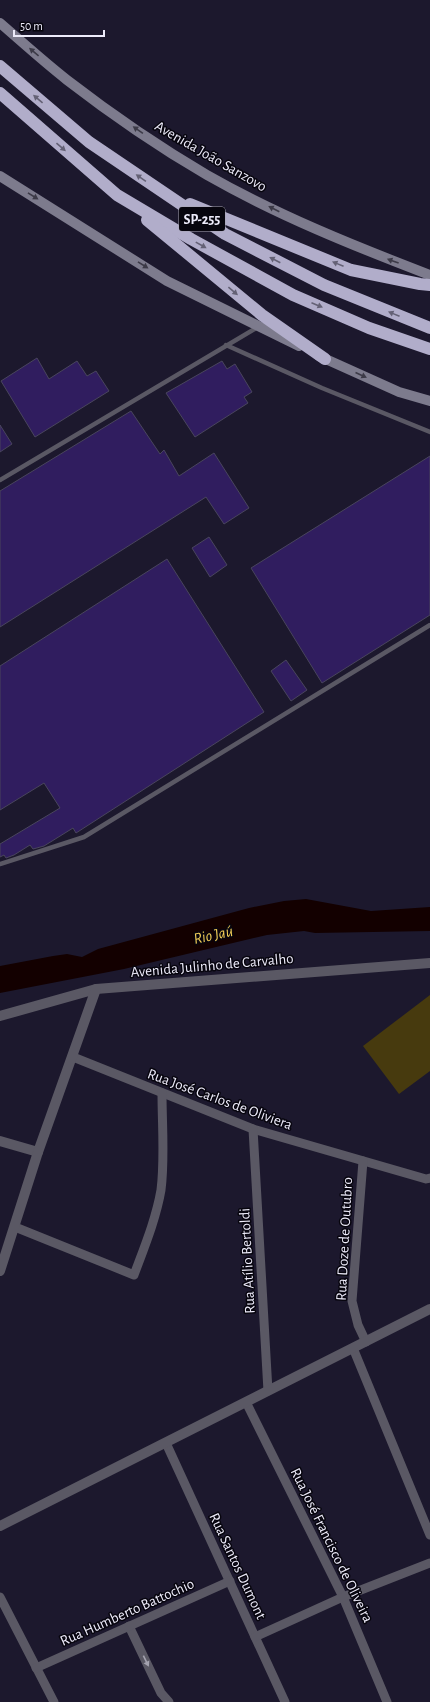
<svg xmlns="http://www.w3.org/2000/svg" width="430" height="1702" font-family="'Alegreya Sans',sans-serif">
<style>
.pitch{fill:#473a0e}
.water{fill:#130000}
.building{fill:#301d5f;stroke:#49455d}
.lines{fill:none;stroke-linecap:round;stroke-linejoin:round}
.service{stroke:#5a5864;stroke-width:4.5}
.minor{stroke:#5a5864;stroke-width:9}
.tertiary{stroke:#5a5864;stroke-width:10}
.secondary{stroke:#7d7b8d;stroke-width:10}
.motorway{stroke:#b1adca;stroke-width:12}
.oneway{fill:#3c3a47}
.oneway2{fill:#646175}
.oneway3{fill:#a4a2af}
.labels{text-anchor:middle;stroke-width:3;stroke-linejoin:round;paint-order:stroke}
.shield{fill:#07050e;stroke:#a8a6b3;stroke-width:1}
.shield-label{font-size:14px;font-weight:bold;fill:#edebfa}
.street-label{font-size:15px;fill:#edebfa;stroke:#07050e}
.water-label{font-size:16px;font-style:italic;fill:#f3ce57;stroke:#07050e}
</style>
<rect width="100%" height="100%" fill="#1c182d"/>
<polygon class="pitch" points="430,995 430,1071 399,1094 363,1046"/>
<polygon class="water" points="306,899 371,911 430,907 430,931 315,933 304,931 267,935 124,969 0,993 0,966 53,956 67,954 82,957 98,949 249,908 284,901"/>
<g class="building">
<polygon points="37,358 49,379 77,361 87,376 96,371 109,391 35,437 1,381"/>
<polygon points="222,361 227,369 235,364 252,392 244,397 248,403 195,437 166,393"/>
<polygon points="131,411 160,454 164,450 179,476 214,453 249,508 224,524 206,497 0,627 0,491"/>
<polygon points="0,425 12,444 0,452"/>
<polygon points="430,456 430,615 322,683 251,568"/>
<polygon points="209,537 227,565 210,577 192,548"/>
<polygon points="167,559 264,712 76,833 73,828 44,846 33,849 30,845 14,855 6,858 4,855 0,857 0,844 60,808 44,783 0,810 0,666"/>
<polygon points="286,660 307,690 291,701 271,671"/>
</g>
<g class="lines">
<g class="service">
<polyline points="226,345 322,388 430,432"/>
<polyline points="0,480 258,327"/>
<polyline points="0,864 84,837 430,625"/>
</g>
<g class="minor">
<polyline points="73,1057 253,1129 426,1179 430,1178"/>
<polyline points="253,1129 268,1391"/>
<polyline points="363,1161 352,1301 358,1325 366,1342"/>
<path d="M15,1227L134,1275C144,1248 156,1219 161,1190C165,1159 162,1125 162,1093"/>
<polyline points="353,1348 430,1535"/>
<polyline points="246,1402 343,1597 387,1702"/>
<polyline points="166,1443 285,1702"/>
<polyline points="0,1597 54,1702"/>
<polyline points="129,1626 161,1693 169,1702"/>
<polyline points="255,1637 343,1597 430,1563"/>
<polyline points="36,1668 230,1581"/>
</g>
<g class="tertiary">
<polyline points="0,1016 96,989 430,963"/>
<polyline points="0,1141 38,1152"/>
<polyline points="0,1271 38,1152 96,989"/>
<polyline points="0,1526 430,1309"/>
</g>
<g class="secondary">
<path d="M0,23C22,42 44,62 67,80C111,114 159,147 207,175C277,215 354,246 430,275"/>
<polyline points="0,176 167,281 299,346"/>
<polyline points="319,356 399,392 430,401"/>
</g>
<g class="motorway">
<polyline points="0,66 89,142 225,234 324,285 430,328"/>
<polyline points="0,93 117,195 191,239 293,295 369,328 430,349"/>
<polyline points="190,204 351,270 420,284 430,285"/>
<polyline points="147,220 262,315 325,359"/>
</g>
</g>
<defs><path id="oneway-solid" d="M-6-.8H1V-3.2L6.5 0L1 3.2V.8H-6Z"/></defs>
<g class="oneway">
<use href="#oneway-solid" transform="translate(34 52) rotate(-140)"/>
<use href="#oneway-solid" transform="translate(138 130) rotate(-145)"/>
<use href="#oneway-solid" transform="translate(33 196) rotate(32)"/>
<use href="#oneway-solid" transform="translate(274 209) rotate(-153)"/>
<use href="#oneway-solid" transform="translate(393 261) rotate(-160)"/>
<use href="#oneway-solid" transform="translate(143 265) rotate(32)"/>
<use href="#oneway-solid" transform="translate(361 375) rotate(24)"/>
</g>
<g class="oneway2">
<use href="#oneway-solid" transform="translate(38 99) rotate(-140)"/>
<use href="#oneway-solid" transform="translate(61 147) rotate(41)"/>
<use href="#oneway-solid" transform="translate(141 178) rotate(-145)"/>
<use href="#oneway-solid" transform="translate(201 245) rotate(29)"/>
<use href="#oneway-solid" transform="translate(275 260) rotate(-153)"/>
<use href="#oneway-solid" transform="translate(338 264) rotate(-158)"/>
<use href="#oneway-solid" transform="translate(233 291) rotate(40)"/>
<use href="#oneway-solid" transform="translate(317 305) rotate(23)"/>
<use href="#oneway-solid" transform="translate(394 314) rotate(-158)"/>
</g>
<use class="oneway3" href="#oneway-solid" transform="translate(146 1661) rotate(64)"/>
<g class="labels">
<rect class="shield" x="179" y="207" width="46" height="24" rx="3"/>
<g class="shield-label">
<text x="202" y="224">SP-255</text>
</g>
<g class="street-label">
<text transform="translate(211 156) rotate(30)" y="5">Avenida João Sanzovo</text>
<text transform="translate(212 965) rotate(-5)" y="5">Avenida Julinho de Carvalho</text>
<text transform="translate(220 1099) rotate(20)" y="5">Rua José Carlos de Oliviera</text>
<text transform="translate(344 1239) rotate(-87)" y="5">Rua Doze de Outubro</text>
<text transform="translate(247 1261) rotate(-93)" y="5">Rua Atílio Bertoldi</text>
<text transform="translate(332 1545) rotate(64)" y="5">Rua José Francisco de Oliveira</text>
<text transform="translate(238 1566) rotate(65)" y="5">Rua Santos Dumont</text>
<text transform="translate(127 1612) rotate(-24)" y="5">Rua Humberto Battochio</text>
</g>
<g class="water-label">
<text transform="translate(213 934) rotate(-12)" y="6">Rio Jaú</text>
</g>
</g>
<path d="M14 30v6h90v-6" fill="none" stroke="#edebfa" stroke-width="2"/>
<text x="20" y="30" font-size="12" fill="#edebfa" stroke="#07050e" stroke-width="3" paint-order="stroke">50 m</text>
</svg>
